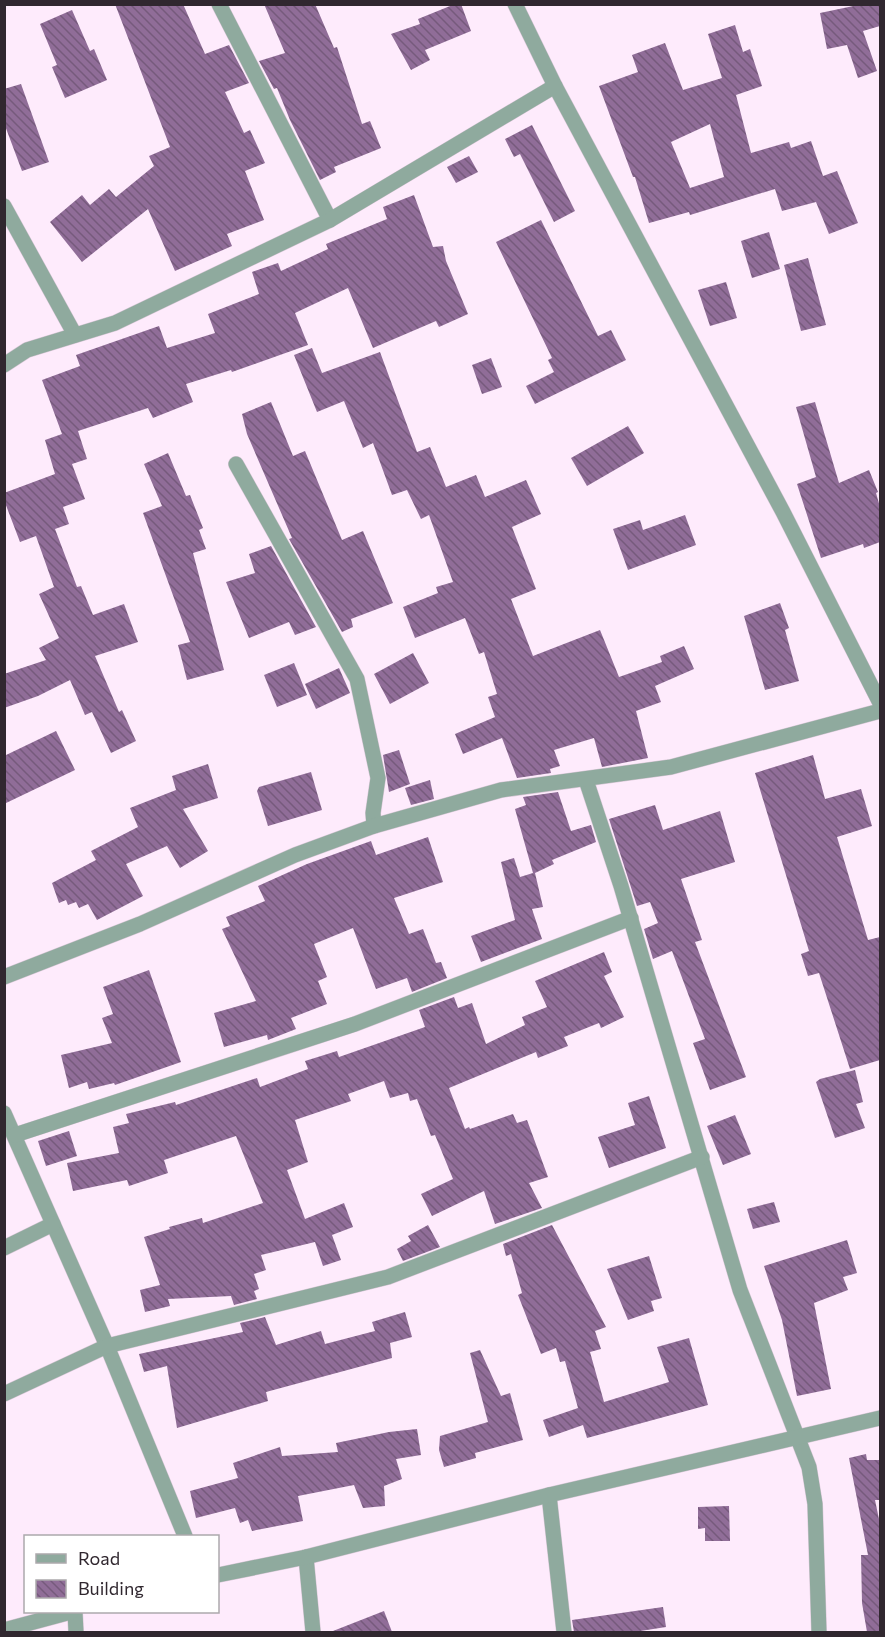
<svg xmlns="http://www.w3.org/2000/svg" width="885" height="1637" font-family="Commissioner,sans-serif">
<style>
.building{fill:url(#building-back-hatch);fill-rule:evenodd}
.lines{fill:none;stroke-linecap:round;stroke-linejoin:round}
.street-casing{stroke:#d9c8d7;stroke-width:16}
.street{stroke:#8faa9e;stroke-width:15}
</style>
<defs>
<pattern id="building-back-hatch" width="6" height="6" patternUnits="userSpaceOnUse" patternTransform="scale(1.5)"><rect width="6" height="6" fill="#906d98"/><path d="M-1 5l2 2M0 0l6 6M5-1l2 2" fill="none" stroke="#765a7c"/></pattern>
</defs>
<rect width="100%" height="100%" fill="#feebfc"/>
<g class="building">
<polygon points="115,4 183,4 205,54 229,45 249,83 225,92 244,133 250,130 265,163 245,171 264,220 227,234 232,246 175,271 148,209 82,262 50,222 82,195 90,205 109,189 116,197 154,166 149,156 170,147"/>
<polygon points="264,4 315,4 334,48 337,47 362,124 370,121 381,148 334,167 336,172 320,180 290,120 277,88 274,89 259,61 285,53"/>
<polygon points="455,4 461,4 471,31 425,50 430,60 411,70 391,34 420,24 418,19"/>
<polygon points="863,4 880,4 880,26 863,31 877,71 858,78 847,45 827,49 820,13"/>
<polygon points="72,10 90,51 94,49 107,80 65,98 52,67 57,65 40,24"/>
<path d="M735,25L743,52L750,49L762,86L736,95L751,153L789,142L791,148L811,141L823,176L837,171L858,223L829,234L816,202L782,211L775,189L690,215L689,212L649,223L635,177H633L599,86L638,72L632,55L665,43L683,90L722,78L708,34ZM710,124L724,177L690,188L671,142Z"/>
<polygon points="21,84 49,162 22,171 4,123 4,89"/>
<polygon points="532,125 575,211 554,222 520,154 514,157 505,139"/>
<polygon points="469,156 478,172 456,183 447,167"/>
<polygon points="414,195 433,247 443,246 446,261 468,314 439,327 436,321 373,348 348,288 295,313 308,345 232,372 231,370 186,384 193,402 153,418 148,408 78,431 87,459 72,464 85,499 63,507 69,524 55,529 77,587 81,586 93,615 124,604 138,642 95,656 119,712 122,710 136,741 111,753 92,712 85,715 70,680 38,696 4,708 4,674 46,660 39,648 59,638 39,594 54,587 36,536 20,542 4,500 4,493 55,474 45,440 62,434 42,380 80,366 76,355 159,326 167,348 215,333 208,314 259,294 252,272 278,263 281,271 328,249 326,244 387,219 383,207"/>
<polygon points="541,220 598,336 611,330 626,360 535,404 526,386 554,372 548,360 552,358 496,242"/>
<polygon points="769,232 780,269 752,278 741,241"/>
<polygon points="808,258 826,325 801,331 784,265"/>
<polygon points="726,282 737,318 710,326 698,290"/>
<polygon points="312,348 322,373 380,352 417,452 430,447 446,487 476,475 485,497 526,480 541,514 512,527 536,589 511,599 533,656 600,630 619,677 662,662 660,656 684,646 694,669 655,686 661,702 636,711 648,758 602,767 594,738 554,750 560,766 550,769 551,773 517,778 502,738 463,754 455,734 495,717 488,697 497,694 484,652 479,654 465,618 415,638 403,607 438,593 436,587 453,582 429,515 421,519 407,490 392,495 373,443 363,448 344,401 317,412 294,355"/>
<polygon points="491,358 502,387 482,394 472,365"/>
<polygon points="271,402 293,456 305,451 342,540 363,531 393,603 351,619 353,627 342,632 289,539 292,538 247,434 242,414"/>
<polygon points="815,402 839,483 869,470 878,492 876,493 880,507 880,542 864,548 863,544 821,558 797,484 816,477 796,407"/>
<polygon points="628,426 644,453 587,486 571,458"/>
<polygon points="168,453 186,496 190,495 203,528 199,530 206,549 193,553 224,670 187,680 178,645 190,642 143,513 162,506 144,464"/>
<polygon points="685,515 696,545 628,570 613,529 640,520 643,530"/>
<polygon points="271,546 316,627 295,635 289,622 249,638 226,582 255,573 249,554"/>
<polygon points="780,603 789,628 785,630 799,681 765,690 744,616"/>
<polygon points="413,653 429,683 390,704 374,674"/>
<polygon points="294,663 307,695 277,707 264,675"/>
<polygon points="339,668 350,693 316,709 305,684"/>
<polygon points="56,731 75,770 4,804 4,756"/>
<polygon points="399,750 410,784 389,792 383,755"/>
<polygon points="813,755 825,799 861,789 872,826 837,837 868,940 880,937 880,1060 850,1069 819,973 808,976 801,954 809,951 755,773"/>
<polygon points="208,764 218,798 183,809 208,851 180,868 167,846 126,864 143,896 97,920 88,904 79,908 76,902 68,905 66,900 59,903 52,883 96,860 91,851 138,827 130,808 176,790 172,776"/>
<polygon points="311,772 322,810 268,826 257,791 259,787"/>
<polygon points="430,780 434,799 411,805 405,788"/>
<polygon points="558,792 571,831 591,825 596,842 552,860 554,864 535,873 543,907 532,909 542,939 481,962 471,936 515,920 501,862 514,858 520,877 533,873 515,809 526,805 523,797"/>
<polygon points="655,805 663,830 720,811 735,862 681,879 702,940 695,942 746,1077 710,1090 693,1043 705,1039 672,951 653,959 644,929 658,923 650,902 637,906 609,819"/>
<polygon points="428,837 443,882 394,898 409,934 423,929 436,963 441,962 447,978 412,992 407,978 376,989 353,928 314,944 327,977 318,981 327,1004 291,1018 296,1029 268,1040 267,1035 224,1047 214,1013 256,1001 222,929 230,926 226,917 265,901 258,886 307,864 371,841 376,855"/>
<polygon points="604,952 612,972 604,976 624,1017 601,1028 599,1023 564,1037 568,1046 538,1058 536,1052 449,1088 465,1129 469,1127 470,1129 513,1114 517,1123 527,1120 548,1177 529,1183 542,1208 495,1224 484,1191 432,1216 421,1194 453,1179 435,1135 431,1136 417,1099 410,1101 408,1093 390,1098 384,1081 348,1094 351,1101 295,1120 308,1162 287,1170 305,1219 344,1203 353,1227 332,1235 341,1260 323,1266 315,1242 261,1255 266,1270 254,1274 259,1289 254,1291 257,1299 234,1305 231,1296 168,1299 170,1306 145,1312 140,1290 160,1285 144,1237 170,1229 169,1227 202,1218 203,1223 263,1203 236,1136 164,1160 168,1173 129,1186 127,1180 73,1191 67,1163 119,1153 113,1127 129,1123 126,1114 175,1102 176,1105 257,1078 260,1087 308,1069 305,1061 337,1051 339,1057 425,1027 419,1010 454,997 458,1008 472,1003 486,1044 525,1025 522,1017 547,1007 535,981"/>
<polygon points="149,970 181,1062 115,1085 114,1083 89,1089 87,1082 69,1088 61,1055 112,1043 102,1018 113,1014 103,987"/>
<polygon points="855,1070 863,1102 856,1104 865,1128 835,1138 816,1082 820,1079"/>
<polygon points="649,1096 666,1148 609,1168 598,1137 635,1125 628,1103"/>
<polygon points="735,1115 751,1154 723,1165 707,1126"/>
<polygon points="69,1131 77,1156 46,1166 38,1141"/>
<polygon points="774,1202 780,1222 753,1229 747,1209"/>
<polygon points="428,1225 440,1247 403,1261 397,1249 411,1241 408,1236"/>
<polygon points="552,1225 606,1327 595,1331 601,1349 590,1352 604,1402 669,1382 657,1347 689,1338 708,1405 587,1438 583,1425 549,1437 543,1420 578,1408 565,1361 560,1362 556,1348 541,1354 518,1295 522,1293 511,1254 506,1256 503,1244"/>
<polygon points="847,1240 857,1273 843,1277 848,1290 814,1303 831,1389 797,1396 782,1320 764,1266"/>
<polygon points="649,1256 662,1298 651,1301 654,1311 628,1320 607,1269"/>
<polygon points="405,1312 412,1337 390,1343 392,1358 266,1392 268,1401 177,1428 167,1366 144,1372 139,1354 243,1332 240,1323 265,1317 276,1345 321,1331 325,1344 375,1331 372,1322"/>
<polygon points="480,1350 501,1396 510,1393 523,1440 475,1453 476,1458 444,1467 439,1450 440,1436 488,1422 470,1353"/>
<polygon points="417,1429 421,1455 396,1459 402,1479 384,1486 385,1506 363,1508 354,1485 298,1496 303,1521 252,1531 248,1520 240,1523 235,1508 196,1518 190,1491 238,1478 233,1463 280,1447 282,1456 338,1452 336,1443 389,1432"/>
<polygon points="866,1454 867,1460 880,1460 880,1500 875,1500 880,1524 880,1632 867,1632 862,1603 861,1555 868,1555 849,1458"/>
<polygon points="729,1506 730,1541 705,1541 705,1528 698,1529 698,1507"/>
<polygon points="663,1607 666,1627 634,1632 574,1632 572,1620"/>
<polygon points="384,1611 392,1632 333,1632 333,1631"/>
</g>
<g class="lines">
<g class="street-casing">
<g id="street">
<polyline points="219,4 330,220"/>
<polyline points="515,4 555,86"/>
<polyline points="4,206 75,335"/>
<polyline points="4,365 27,350 115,323 330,220 555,86 783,512 880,703"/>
<polyline points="236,464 357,679 378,778 373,813 374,826"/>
<polyline points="586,780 621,886 740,1290 809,1467 815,1504 819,1632"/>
<polyline points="4,977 140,924 295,855 374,826 501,790 671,767 880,711"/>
<polyline points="4,1113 107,1346 185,1536"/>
<polyline points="15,1135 355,1024 631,918"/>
<polyline points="4,1248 53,1224"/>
<polyline points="4,1394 107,1346 388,1277 702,1157"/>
<polyline points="549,1495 564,1632"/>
<polyline points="306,1557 313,1632"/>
<polyline points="218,1575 306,1557 549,1495 880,1418"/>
<polyline points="75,1612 76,1632"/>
<polyline points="4,1630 71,1612"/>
</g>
</g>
<use href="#street" class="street"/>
</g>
<rect width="885" height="1637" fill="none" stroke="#30272f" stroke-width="12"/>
<rect x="24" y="1535" width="195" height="78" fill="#ffffff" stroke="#aca9ac" stroke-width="1.5"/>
<rect x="36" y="1554" width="30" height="9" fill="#8faa9e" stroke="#aca9ac" stroke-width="1.5"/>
<text x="78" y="1565" font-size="18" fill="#30272f">Road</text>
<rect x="36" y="1580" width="30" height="18" fill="url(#building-back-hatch)" stroke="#aca9ac" stroke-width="1.5"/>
<text x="78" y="1595" font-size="18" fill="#30272f">Building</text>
</svg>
